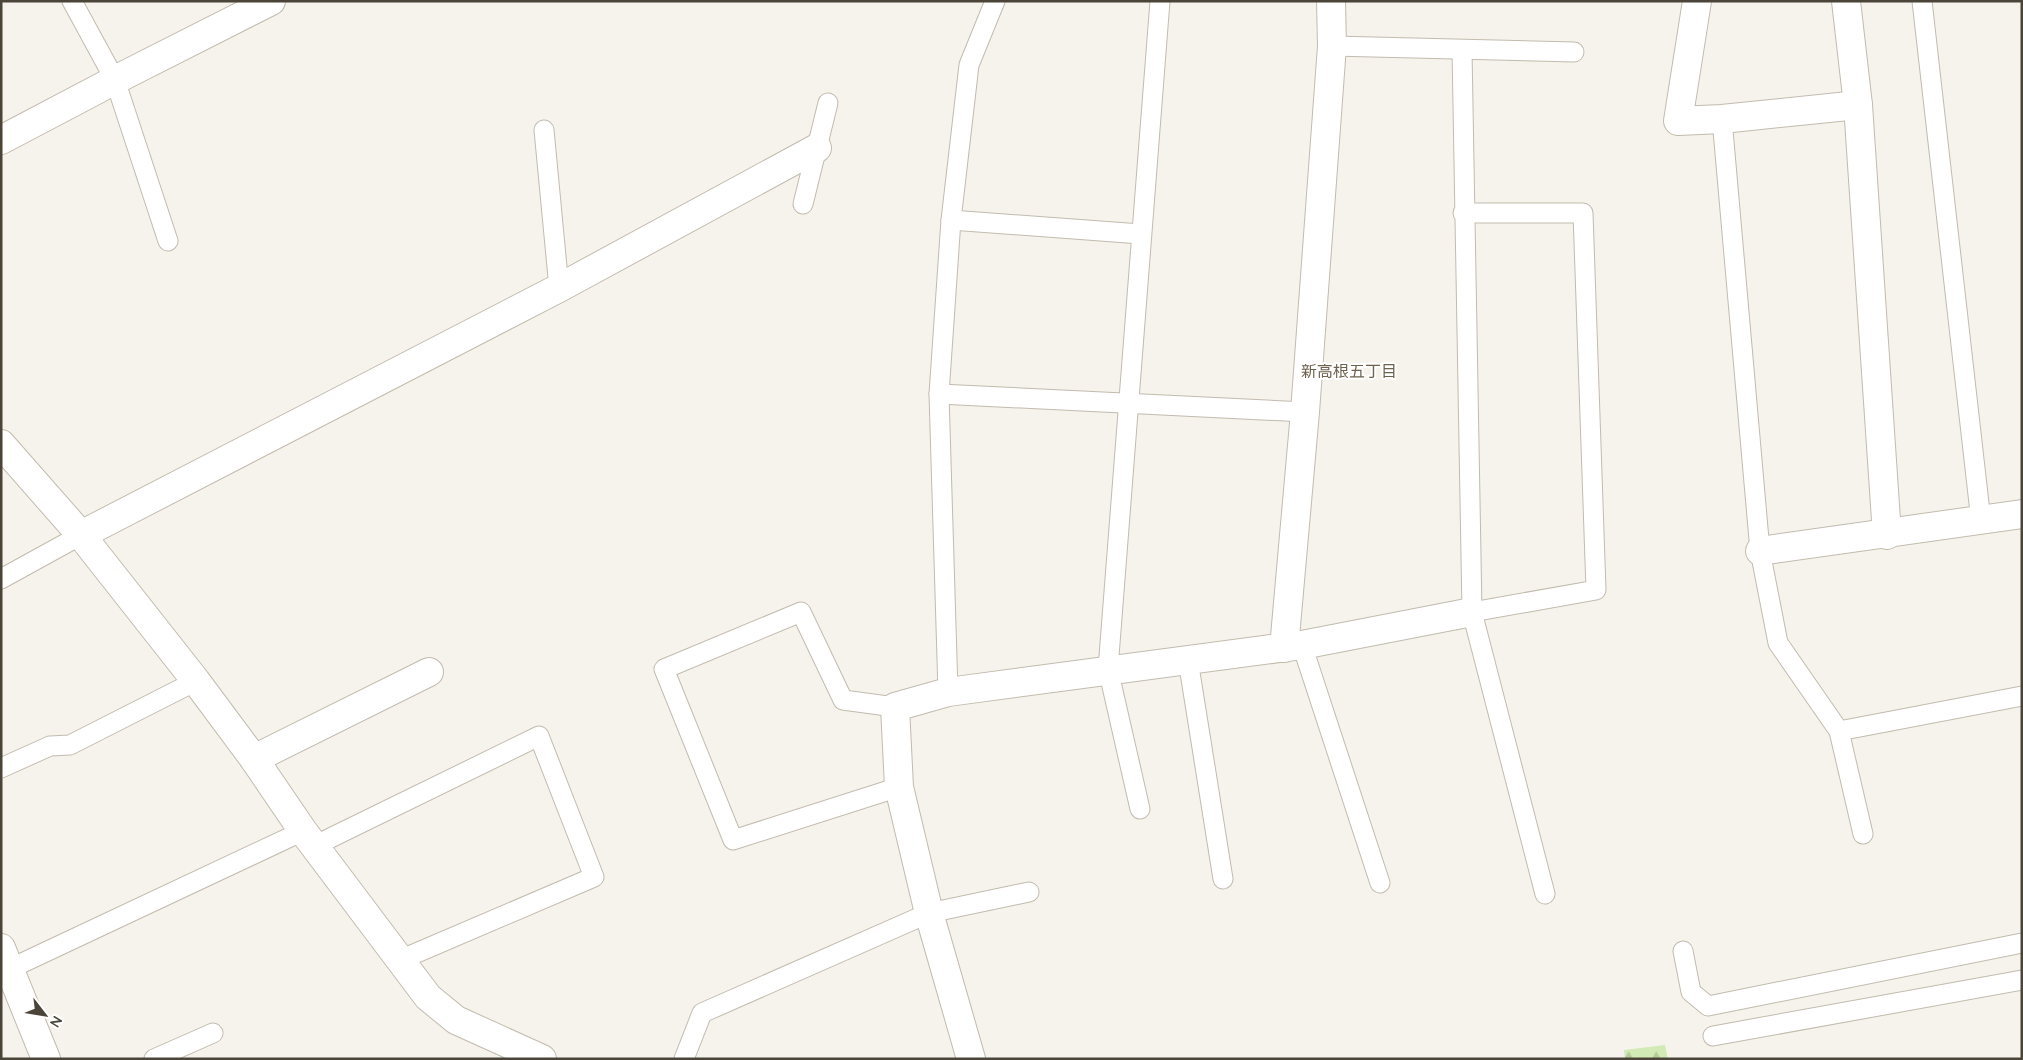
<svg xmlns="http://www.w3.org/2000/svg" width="2023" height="1060" font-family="Quicksand,'Noto Sans JP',sans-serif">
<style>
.forest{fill:url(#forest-firs)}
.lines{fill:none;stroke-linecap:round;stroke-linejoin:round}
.lane-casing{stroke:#c2bbae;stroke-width:21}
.street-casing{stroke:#c2bbae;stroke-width:30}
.lane{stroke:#fff;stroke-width:19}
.street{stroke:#fff;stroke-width:28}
.labels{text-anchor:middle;stroke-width:4;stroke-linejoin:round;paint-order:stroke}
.neighbourhood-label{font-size:16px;fill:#6e6250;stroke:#fff}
</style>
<defs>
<pattern id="forest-firs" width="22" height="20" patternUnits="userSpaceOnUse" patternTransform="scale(1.25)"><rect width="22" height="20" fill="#d2eab5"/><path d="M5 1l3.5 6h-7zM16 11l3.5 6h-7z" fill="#b6ca9c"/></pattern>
</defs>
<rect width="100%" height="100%" fill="#f6f3ec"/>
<polygon class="forest" points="1665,1045 1668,1059 1625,1059 1624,1050"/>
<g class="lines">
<g class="lane-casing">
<g id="lane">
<polyline points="72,1 115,80 168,241"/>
<polyline points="1922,1 1981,521"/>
<polyline points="1332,46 1574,52"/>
<polyline points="1462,50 1472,612 1545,894"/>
<polyline points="1722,119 1760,551 1778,643 1839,731 1863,834"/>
<polyline points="544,130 559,288"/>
<polyline points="803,204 828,103"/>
<polyline points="1463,213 1583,213 1596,590 1472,612"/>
<polyline points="951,220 1141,234"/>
<polyline points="939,394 1305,412"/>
<polyline points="1,579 81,535"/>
<polyline points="1302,645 1380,883"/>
<polyline points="1188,660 1223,879"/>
<polyline points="948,692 939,394 951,220 969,65 995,1"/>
<polyline points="895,707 843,700 801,612 664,669 733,840 899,787"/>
<polyline points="1839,731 2022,696"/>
<polyline points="1,768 50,746 70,745 196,681"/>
<polyline points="1140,809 1108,669 1160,1"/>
<polyline points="314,846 539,736 594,877 400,960"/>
<polyline points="1683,951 1691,992 1708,1006 2022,943"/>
<polyline points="1,973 303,831"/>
<polyline points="1713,1036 2022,980"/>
<polyline points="154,1059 213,1033"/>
<polyline points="684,1059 702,1013 929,913 1029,892"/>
</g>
</g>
<g class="street-casing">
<g id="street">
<polyline points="1697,1 1678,121 1722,119 1858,105"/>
<polyline points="1846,1 1858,105 1887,535"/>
<polyline points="1,140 115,80 271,1"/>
<polyline points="1,444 81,535 196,681 254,759 303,831 428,997 456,1020 542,1059"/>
<polyline points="81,535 559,288 817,148"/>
<polyline points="1760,551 2022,514"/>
<polyline points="1284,648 1305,412 1332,46 1331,1"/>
<polyline points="254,759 429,672"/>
<polyline points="1,948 46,1059"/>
<polyline points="971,1059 929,913 899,787 895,707 948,692 1302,645 1472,612"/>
</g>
</g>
<use href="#lane" class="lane"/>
<use href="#street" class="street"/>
</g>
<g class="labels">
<g class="neighbourhood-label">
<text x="1349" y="377">新高根五丁目</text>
</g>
</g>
<rect width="2023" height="1060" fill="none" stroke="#4b4439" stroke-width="5"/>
<g transform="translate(45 1015) rotate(121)" stroke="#ffffff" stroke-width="4" paint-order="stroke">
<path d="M0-4L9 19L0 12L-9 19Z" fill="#4b4439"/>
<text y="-8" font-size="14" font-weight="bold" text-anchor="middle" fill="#4b4439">N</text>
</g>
</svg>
